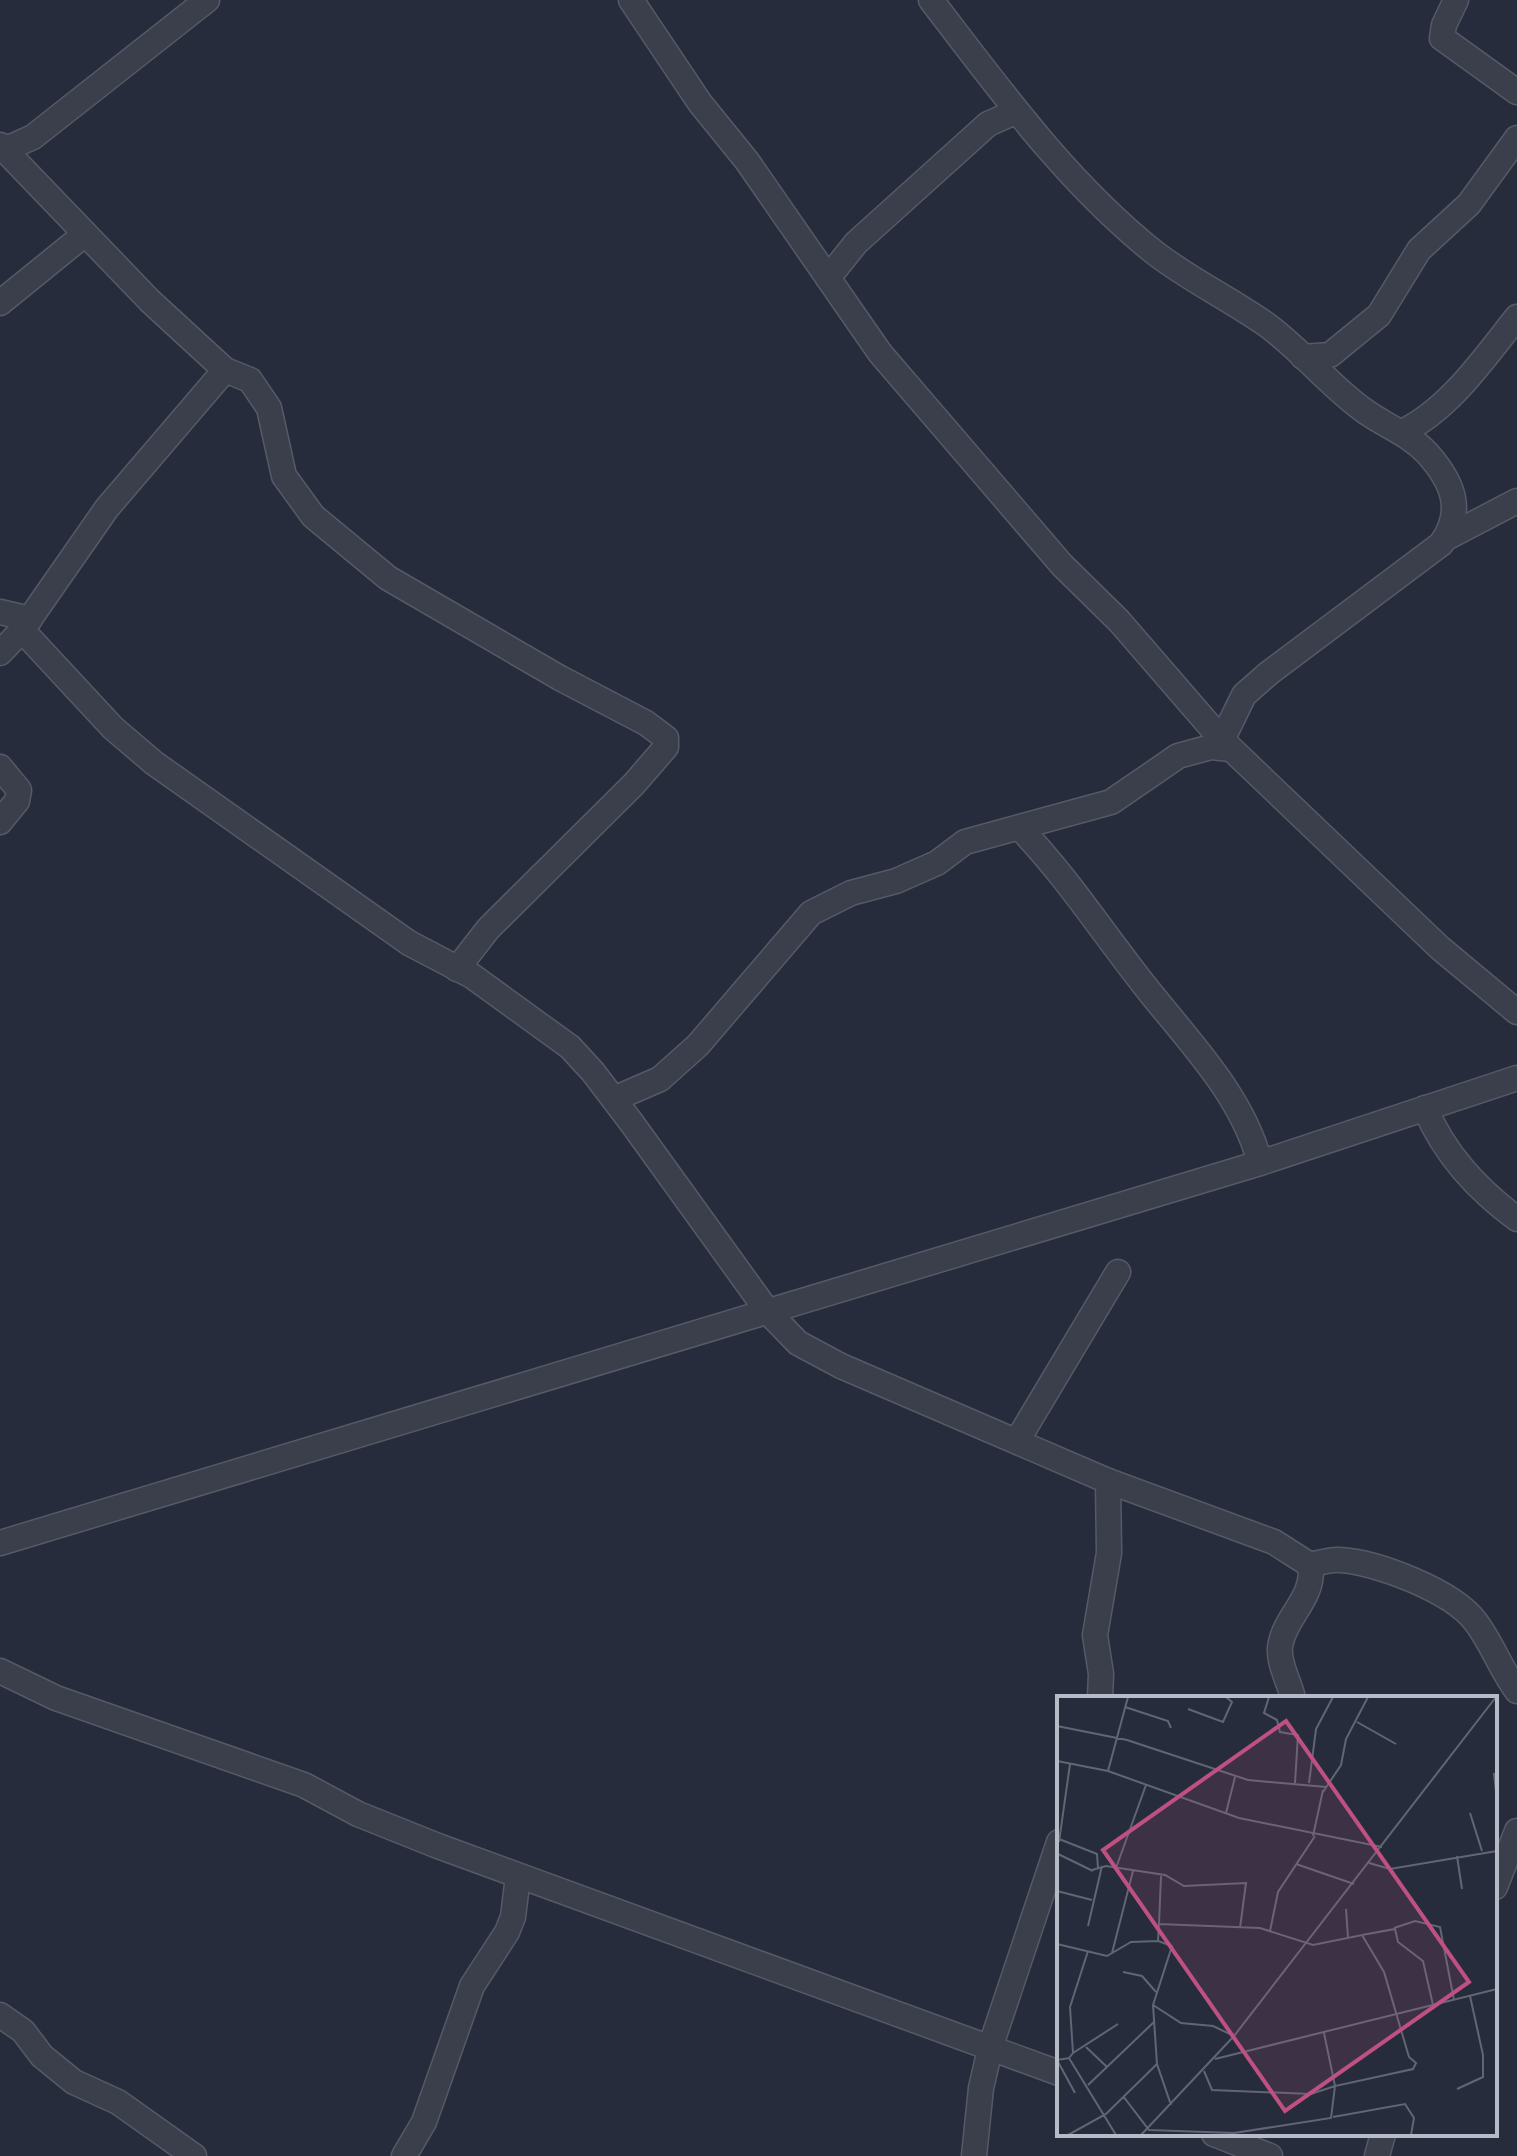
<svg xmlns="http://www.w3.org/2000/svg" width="1517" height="2156" font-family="'Open Sans',sans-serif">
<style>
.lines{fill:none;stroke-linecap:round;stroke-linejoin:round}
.street-casing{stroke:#565a67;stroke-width:27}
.street{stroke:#3b3f4c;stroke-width:24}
.inset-road{fill:none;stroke:#616574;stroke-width:2}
.view{fill:#be5181;fill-opacity:0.15;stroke:#be5181;stroke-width:4}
.inset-edge{fill:none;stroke:#b7bac7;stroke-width:4}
</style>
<rect width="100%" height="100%" fill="#272c3c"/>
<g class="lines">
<g class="street-casing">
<g id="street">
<polyline points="631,0 700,103 747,161 880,353 1062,565 1119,621 1222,740 1440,948 1517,1012"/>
<path d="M931,0C1000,90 1066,182 1155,253C1190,280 1230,299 1267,325C1301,350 1328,384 1362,409C1383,425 1408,433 1427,453C1453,482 1465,511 1441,544L1269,673L1244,695L1222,740"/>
<polyline points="1456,0 1444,25 1442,38 1517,92"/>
<polyline points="0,145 150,301 225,370 250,380 269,408 284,476 313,516 388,578 560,678 646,723 666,738 666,747 634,784 488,929 457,969"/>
<polyline points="4,150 33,137 207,0"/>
<polyline points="828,278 856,243 988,124 1015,112"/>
<polyline points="0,303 85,234"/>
<polyline points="1303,357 1330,355 1379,315 1419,250 1469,204 1517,138"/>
<path d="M1402,432C1449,410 1485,357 1517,317"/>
<polyline points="1446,538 1517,501"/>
<polyline points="0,612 30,619"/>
<polyline points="22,630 107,508 225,370"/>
<polyline points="0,653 22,630 113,728 154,763 409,943 472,976 570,1047 593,1072 631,1122 768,1312 798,1343 841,1366 1108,1481 1109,1553 1095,1635 1101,1674 1100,1698"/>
<polyline points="0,767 19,790 17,801 0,822"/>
<path d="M1020,828C1067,877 1103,933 1145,986C1188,1041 1242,1094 1260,1163"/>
<polyline points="614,1099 660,1079 698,1045 811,913 851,893 896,881 937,863 965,842 1111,802 1178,756 1211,747 1231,749"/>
<path d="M1425,1108C1445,1155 1477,1189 1517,1219"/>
<polyline points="1017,1441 1118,1272"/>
<path d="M1108,1481L1274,1542L1310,1565C1316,1595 1287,1615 1281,1642C1276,1659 1289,1681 1293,1698"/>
<polyline points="0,1543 1260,1163 1517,1078"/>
<path d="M1310,1565C1319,1563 1331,1559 1340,1560C1377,1562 1452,1591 1475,1621C1492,1643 1501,1670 1517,1691"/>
<polyline points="0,1671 56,1698 304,1785 358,1814 438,1846 1059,2073"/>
<polyline points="1495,1887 1517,1831"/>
<polyline points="0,2015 23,2031 42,2056 74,2082 118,2102 194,2156"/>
<polyline points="1214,2134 1270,2156"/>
<polyline points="404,2156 424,2122 472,1986 507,1932 513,1917 518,1876"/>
<polyline points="974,2156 981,2088 991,2045 1059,1842"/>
<polyline points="1377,2156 1383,2134"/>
</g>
</g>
<use href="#street" class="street"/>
</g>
<g transform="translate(1057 1696)">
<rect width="440" height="440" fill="#272c3c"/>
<path class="inset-road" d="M212,1L207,17L220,24L223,36L241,39L238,87M68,11L111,25L114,32M131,13L166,26L175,6L169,1M300,26L339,48M0,30L70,44L191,84L269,91M0,65L51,75L182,122L325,151M51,75L71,1M437,77L440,105M252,87L259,33L276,1M266,96L284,69L289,43L311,1M169,117L178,81M413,117L425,155M256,140L266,94M2,143L40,158L41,172M2,146L13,68M1,158L36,175M400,160L405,193M312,167L333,173L440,155M239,168L297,188M59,172L89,89M35,174L49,170L108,179L127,190L189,187L183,232M0,195L35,204M289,213L291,242M102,228L104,180M31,230L45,170M337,232L358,225L383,231L397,304M213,235L221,196L258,140M305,239L338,233L341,246L366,265L376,309M0,248L50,260L74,246L101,245M55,257L76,175M66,276L85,280L99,296M96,309L124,327L156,330L177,340M29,351L50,371M16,357L61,328M12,362L16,357L13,311L31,255M158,363L440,293M0,364L12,362L59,439M0,364L18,397M147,375L155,394L254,398L278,390L267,337M31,389L97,326M400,393L426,381V359L413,300M66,400L92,434L177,437L274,422L278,390L356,373L359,367L352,361L327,276L305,239L256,249L203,232L102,228L101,245L115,250L96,309L100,368L114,409M276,421L348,408L357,422L354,439M11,439L49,418L100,368M84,439L177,340L439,1"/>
<path class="view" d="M229,25L412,286L228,415L46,154Z"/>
<rect width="440" height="440" class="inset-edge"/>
</g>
</svg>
